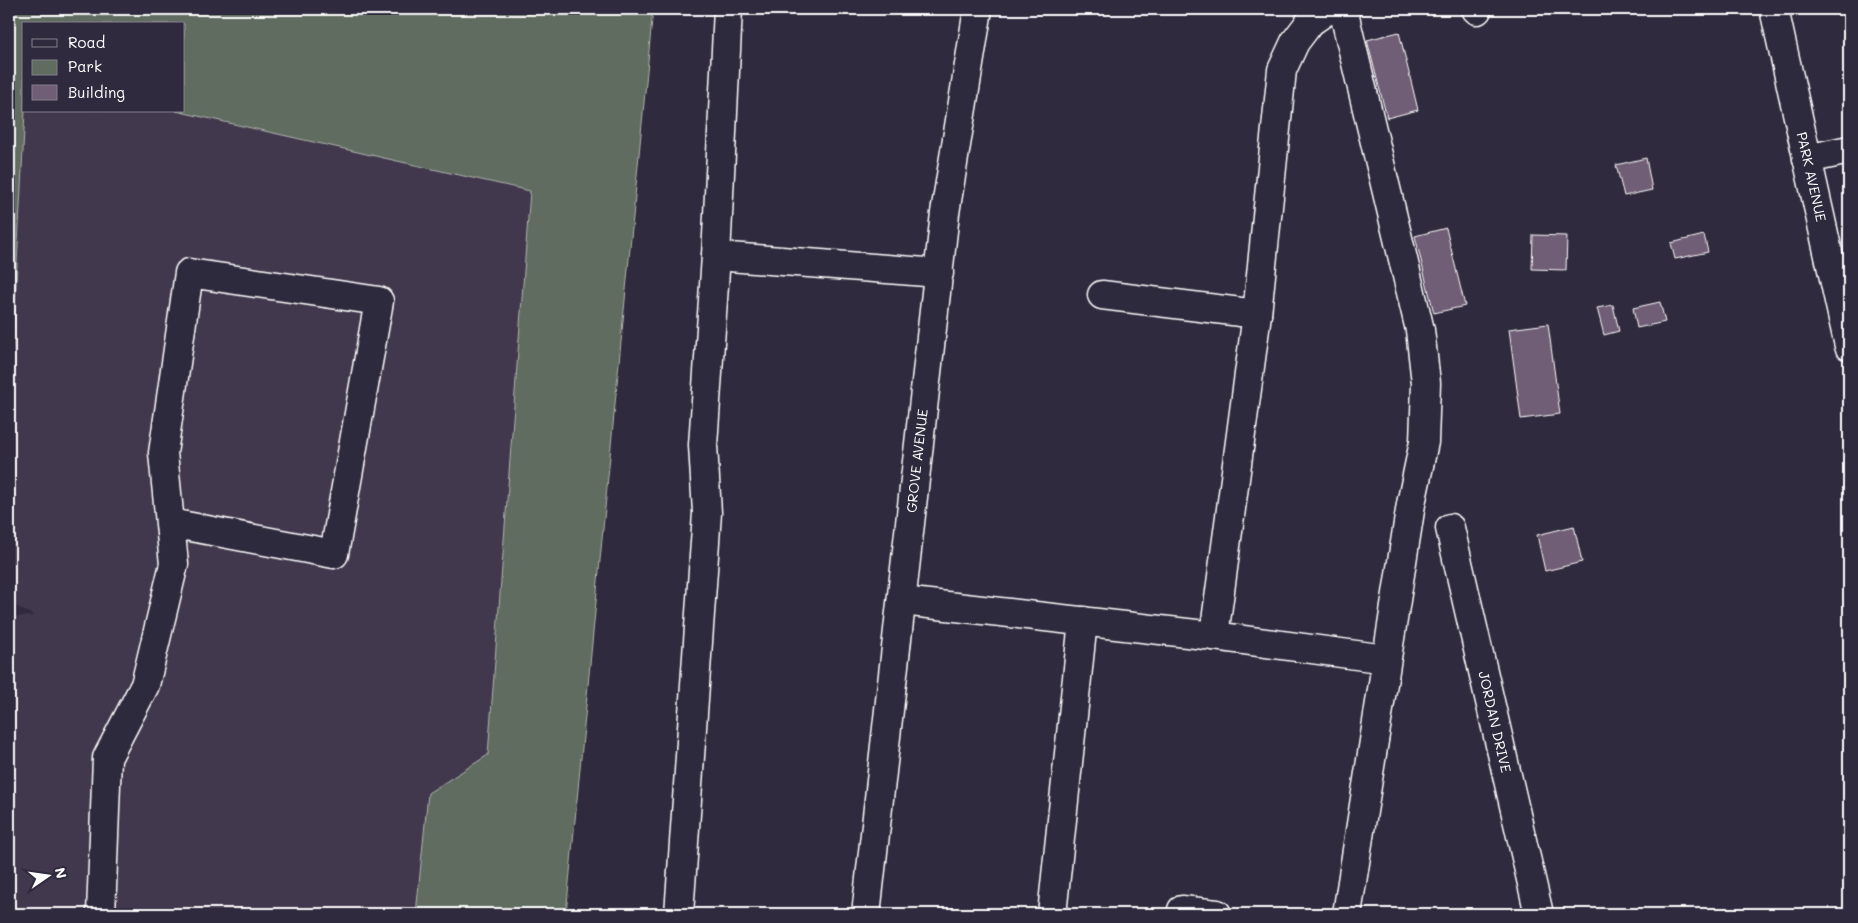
<svg xmlns="http://www.w3.org/2000/svg" width="1858" height="923" font-family="Mali,sans-serif">
<style>
.built{fill:#42394e}
.green{fill:#616c61;stroke:#b0b6b0}
.building{fill:#705d76;stroke:#fff}
.lines{fill:none;stroke-linecap:round;stroke-linejoin:round}
.minor-casing{stroke:#fff;stroke-width:31}
.minor{stroke:#2f2a3d;stroke-width:28}
.labels{text-anchor:middle;stroke-width:4;stroke-linejoin:round;paint-order:stroke}
.street-label{font-size:14px;fill:#fff;stroke:#2f2a3d}
</style>
<rect width="100%" height="100%" fill="#2f2a3d"/>
<filter id="ink" filterUnits="userSpaceOnUse"><feTurbulence type="fractalNoise" baseFrequency=".02" numOctaves="2"/><feDisplacementMap in="SourceGraphic" scale="10" xChannelSelector="R" yChannelSelector="G"/><feConvolveMatrix kernelMatrix="1 2 1 2 8 2 1 2 1" color-interpolation-filters="sRGB"/></filter>
<g filter="url(#ink)">
<polygon class="built" points="25,111 176,111 530,191 488,755 428,793 416,914 9,914 9,617 34,616 9,602 9,417"/>
<polygon class="green" points="9,9 653,9 566,914 416,914 428,793 488,755 530,191 176,111 184,111 184,24 24,24 24,111 25,111 9,417"/>
<g class="building">
<polygon points="1399,32 1418,110 1387,118 1367,40"/>
<polygon points="1646,158 1652,190 1624,196 1616,165"/>
<polygon points="1446,228 1465,306 1434,313 1415,236"/>
<polygon points="1533,235 1567,236 1566,270 1532,269"/>
<polygon points="1704,235 1708,252 1675,259 1671,243"/>
<polygon points="1660,302 1665,322 1637,328 1633,308"/>
<polygon points="1613,305 1619,331 1604,335 1597,308"/>
<polygon points="1548,324 1560,414 1521,419 1509,329"/>
<polygon points="1574,526 1582,562 1545,571 1537,535"/>
</g>
<g class="lines">
<g class="minor-casing">
<g id="minor">
<polyline points="728,9 716,256 939,273"/>
<polyline points="1343,9 1420,330 1426,383 1424,442 1411,504 1347,914"/>
<polyline points="1476,9 1477,10"/>
<path id="s1" d="M1774,9L1849,346"/>
<polyline points="1807,159 1849,150"/>
<polyline points="1102,295 1257,314"/>
<path id="s2" d="M1450,528L1539,914"/>
<polyline points="902,601 1214,636 1386,659"/>
<polyline points="1214,636 1257,314 1282,70 1295,42 1310,22 1329,9"/>
<polyline points="1182,910 1217,914"/>
<polyline points="101,914 107,758 145,685 174,564 163,453 189,273 379,301 334,554 170,523"/>
<polyline points="679,914 707,513 703,445 716,256"/>
<path id="s3" d="M866,914L945,213L978,9"/>
<polyline points="1052,914 1083,621"/>
</g>
</g>
<use href="#minor" class="minor"/>
</g>
</g>
<g class="labels">
<g class="street-label">
<text dy="5" stroke="none"><textPath href="#s1" startOffset="172">PARK AVENUE</textPath></text>
<text dy="5" stroke="none"><textPath href="#s3" startOffset="456">GROVE AVENUE</textPath></text>
<text dy="5" stroke="none"><textPath href="#s2" startOffset="199">JORDAN DRIVE</textPath></text>
</g>
</g>
<rect width="1858" height="923" fill="none" stroke="#2f2a3d" stroke-width="30"/>
<rect x="15" y="15" width="1828" height="893" fill="none" stroke="#fff" stroke-width="2" filter="url(#ink)"/>
<rect x="22" y="22" width="162" height="90" fill="#2f2a3d" stroke="#827f8b"/>
<rect x="32" y="39" width="25" height="8" fill="#2f2a3d" stroke="#827f8b"/>
<text x="68" y="48" font-size="15" fill="#ffffff">Road</text>
<rect x="32" y="60" width="25" height="15" fill="#616c61" stroke="#827f8b"/>
<text x="68" y="72" font-size="15" fill="#ffffff">Park</text>
<rect x="32" y="85" width="25" height="15" fill="#705d76" stroke="#827f8b"/>
<text x="68" y="98" font-size="15" fill="#ffffff">Building</text>
<g transform="translate(48 876) rotate(77)" stroke="#2f2a3d" stroke-width="4" paint-order="stroke">
<path d="M0-4L9 19L0 12L-9 19Z" fill="#ffffff"/>
<text y="-8" font-size="14" font-weight="bold" text-anchor="middle" fill="#ffffff">N</text>
</g>
</svg>
